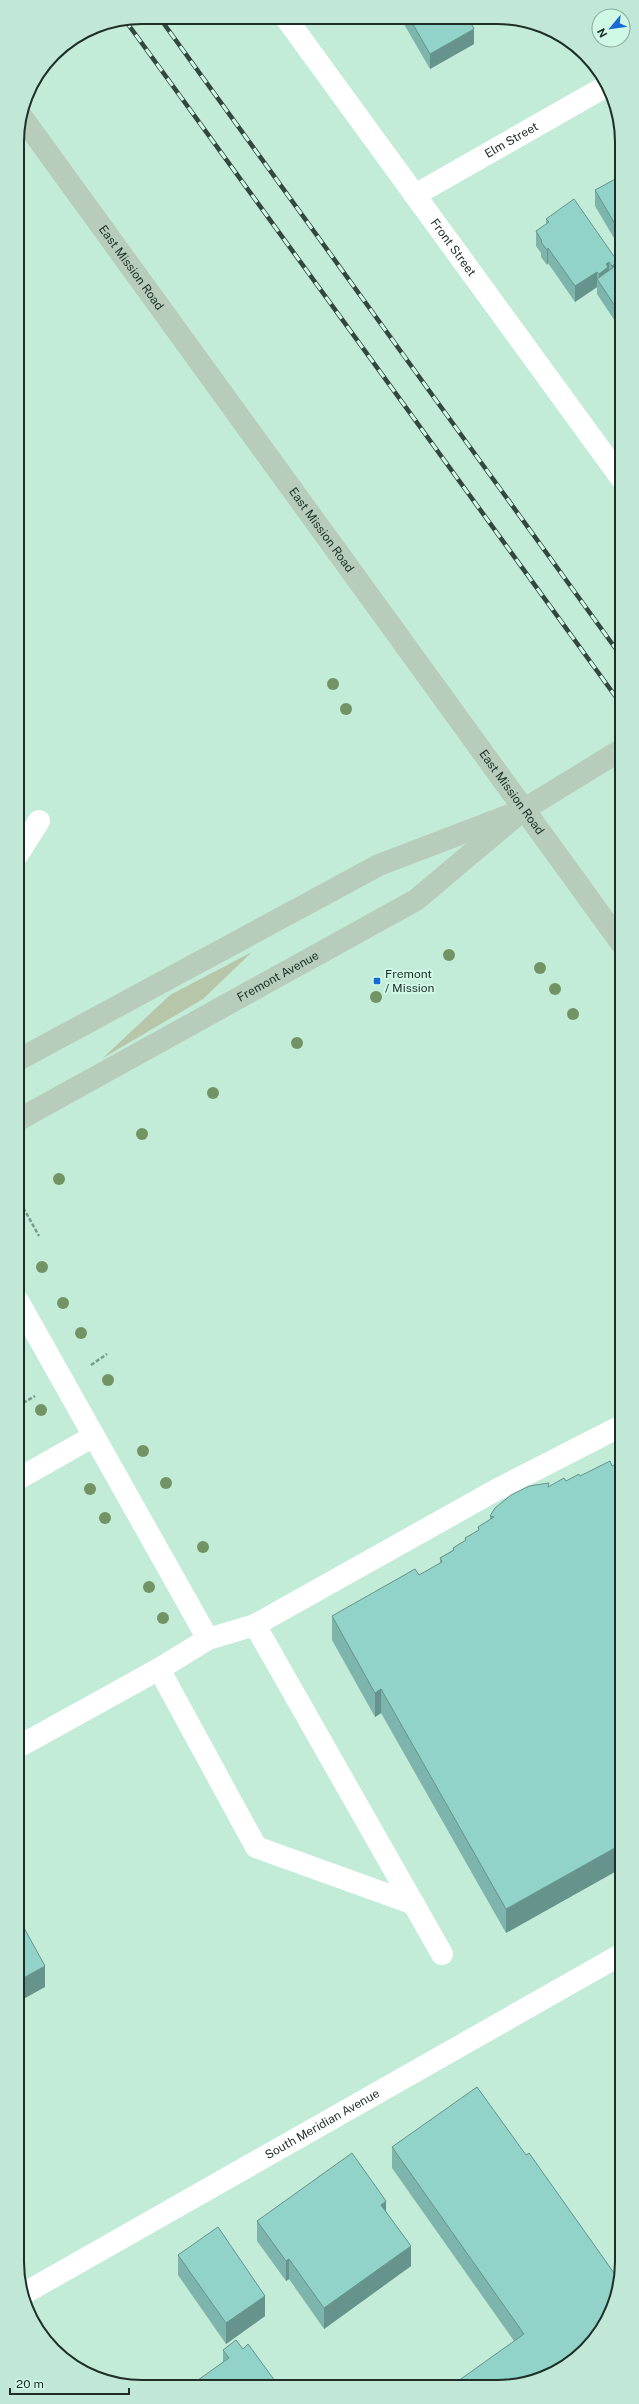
<svg xmlns="http://www.w3.org/2000/svg" width="639" height="2404" font-family="'Public Sans',sans-serif">
<style>
.green{fill:#b7c5a9}
.lines{fill:none;stroke-linecap:round;stroke-linejoin:round}
.path{stroke:#7c9a8c;stroke-width:2.5;stroke-dasharray:4 2;stroke-linecap:butt}
.lane{stroke:#fff;stroke-width:22}
.street{stroke:#fff;stroke-width:22}
.secondary{stroke:#b7ccba;stroke-width:22}
.rail-casing{stroke:#34473e;stroke-width:4.5}
.rail{stroke:#cff8e5;stroke-width:3;stroke-dasharray:9;stroke-linecap:butt}
.tree{fill:#729363}
.wall{fill:#7db5ac}
.shaded-wall{fill:#66948c}
.building{fill:#91d3c8;stroke:#66948c}
.poi-dot{fill:#166ad4;stroke:#cff8e5;stroke-width:1.5}
.labels{text-anchor:middle;stroke-width:4;stroke-linejoin:round;paint-order:stroke}
.street-label{font-size:12px;fill:#1f2f28;stroke:#cff8e5}
.poi-label{font-size:12px;fill:#1f2f28;stroke:#cff8e5;text-anchor:start}
.rim{fill:none;stroke:#1f2f28;stroke-width:2}
</style>
<rect width="100%" height="100%" fill="#c2ebd8"/>
<polygon class="green" points="252,952 203,999 103,1058 170,995"/>
<g class="lines">
<g class="path">
<polyline points="18,1205 24,1209 39,1236"/>
<polyline points="91,1365 107,1354"/>
<polyline points="18,1406 35,1396"/>
</g>
<g class="lane">
<polyline points="18,854 39,821"/>
<polyline points="18,1301 208,1639"/>
<polyline points="18,1479 94,1436"/>
<polyline points="255,1625 442,1954"/>
<polyline points="18,1747 159,1669"/>
<polyline points="414,1904 256,1847 159,1669 208,1639 255,1625 496,1490 621,1426"/>
</g>
<g class="street">
<path id="s1" d="M286,18L621,478"/>
<path id="s2" d="M415,195L608,85"/>
<path id="s3" d="M23,2294L622,1954"/>
</g>
<g class="secondary">
<path id="s4" d="M22,117L621,943"/>
<polyline points="18,1060 379,865 507,816"/>
<path id="s5" d="M18,1120L416,900L523,810L621,750"/>
</g>
<g class="rail-casing">
<g id="rail">
<polyline points="159,17 621,656"/>
<polyline points="125,20 621,704"/>
</g>
</g>
<use href="#rail" class="rail"/>
</g>
<g class="tree">
<circle cx="333" cy="684" r="6"/>
<circle cx="346" cy="709" r="6"/>
<circle cx="449" cy="955" r="6"/>
<circle cx="540" cy="968" r="6"/>
<circle cx="555" cy="989" r="6"/>
<circle cx="376" cy="997" r="6"/>
<circle cx="573" cy="1014" r="6"/>
<circle cx="297" cy="1043" r="6"/>
<circle cx="213" cy="1093" r="6"/>
<circle cx="142" cy="1134" r="6"/>
<circle cx="59" cy="1179" r="6"/>
<circle cx="42" cy="1267" r="6"/>
<circle cx="63" cy="1303" r="6"/>
<circle cx="81" cy="1333" r="6"/>
<circle cx="108" cy="1380" r="6"/>
<circle cx="41" cy="1410" r="6"/>
<circle cx="143" cy="1451" r="6"/>
<circle cx="166" cy="1483" r="6"/>
<circle cx="90" cy="1489" r="6"/>
<circle cx="105" cy="1518" r="6"/>
<circle cx="203" cy="1547" r="6"/>
<circle cx="149" cy="1587" r="6"/>
<circle cx="163" cy="1618" r="6"/>
</g>
<g class="wall">
<polygon points="401,19 469,19 474,44 430,69"/>
<polygon points="621,176 621,250 595,206 595,190"/>
<polygon points="546,219 618,264 621,262 621,330 597,294 597,287 575,302 548,263 547,265 541,257 541,253 536,246 536,231 546,224"/>
<polygon points="511,1495 506,1933 381,1713 375,1717 332,1640 332,1616 419,1575 440,1563 440,1558 453,1550 453,1548 465,1541 465,1538 478,1531 478,1527 490,1520 490,1516"/>
<polygon points="392,2147 526,2155 619,2280 514,2341 392,2168"/>
<polygon points="386,2211 411,2266 324,2329 289,2279 286,2281 257,2241 257,2221"/>
<polygon points="178,2255 265,2316 226,2344 178,2275"/>
<polygon points="243,2349 223,2362 223,2350"/>
</g>
<g class="shaded-wall">
<polygon points="474,29 474,44 430,69 430,54"/>
<polygon points="548,248 548,263 547,265 547,250"/>
<polygon points="609,262 609,277 599,281 599,274 606,264"/>
<polygon points="618,262 618,277 612,281 612,266"/>
<polygon points="597,272 597,287 575,302 575,286"/>
<polygon points="381,1689 381,1713 375,1717 375,1693"/>
<polygon points="622,1844 622,1868 506,1933 506,1909"/>
<polygon points="45,1966 45,1987 18,2002 18,1981"/>
<polygon points="386,2201 386,2222 381,2205"/>
<polygon points="411,2246 411,2266 324,2329 324,2308"/>
<polygon points="289,2259 289,2279 286,2281 286,2261"/>
<polygon points="265,2296 265,2316 226,2344 226,2323"/>
</g>
<g class="building">
<polygon points="410,19 469,19 474,29 430,54"/>
<polygon points="621,176 621,234 595,190"/>
<polygon points="574,199 618,262 612,266 609,262 606,264 608,267 599,274 597,272 575,286 548,248 547,250 541,242 542,241 536,231 549,222 546,219"/>
<polygon points="621,262 621,315 597,279"/>
<polygon points="610,1461 612,1466 621,1461 622,1844 506,1909 381,1689 375,1693 332,1616 415,1569 419,1575 442,1562 440,1558 454,1550 453,1548 466,1540 465,1538 479,1530 478,1527 494,1517 490,1516 495,1508 511,1495 529,1486 549,1483 548,1487 564,1478 566,1481 579,1474 580,1476"/>
<polygon points="18,1917 45,1966 18,1981"/>
<polygon points="477,2087 526,2155 529,2153 619,2280 612,2310 591,2345 559,2370 513,2386 451,2386 524,2334 392,2147"/>
<polygon points="352,2153 386,2201 381,2205 411,2246 324,2308 289,2259 286,2261 257,2221"/>
<polygon points="218,2227 265,2296 226,2323 178,2255"/>
<polygon points="236,2340 243,2349 248,2344 278,2385 191,2385 229,2358 223,2350"/>
</g>
<rect class="poi-dot" x="373" y="977" width="8" height="8" rx="2"/>
<g class="labels">
<g class="street-label">
<text dy="4" stroke="none"><textPath href="#s2" startOffset="111">Elm Street</textPath></text>
<text dy="4" stroke="none"><textPath href="#s1" startOffset="284">Front Street</textPath></text>
<text dy="4" stroke="none"><textPath href="#s4" startOffset="186">East Mission Road</textPath></text>
<text dy="4" stroke="none"><textPath href="#s4" startOffset="510">East Mission Road</textPath></text>
<text dy="4" stroke="none"><textPath href="#s4" startOffset="834">East Mission Road</textPath></text>
<text dy="4" stroke="none"><textPath href="#s5" startOffset="297">Fremont Avenue</textPath></text>
<text dy="4" stroke="none"><textPath href="#s3" startOffset="344">South Meridian Avenue</textPath></text>
</g>
<g class="poi-label">
<text x="385" y="978">Fremont<tspan x="385" dy="14">/ Mission</tspan></text>
</g>
</g>
<path d="M0 0H639V2404H0ZM142 24H497A118 118 0 0 1 615 142V2262A118 118 0 0 1 497 2380H142A118 118 0 0 1 24 2262V142A118 118 0 0 1 142 24Z" fill="#c1e8d6" fill-rule="evenodd"/>
<path class="rim" d="M142 24H497A118 118 0 0 1 615 142V2262A118 118 0 0 1 497 2380H142A118 118 0 0 1 24 2262V142A118 118 0 0 1 142 24Z"/>
<g transform="translate(611 28) rotate(241)"><circle r="19" fill="#cff8e5" stroke="#89a899"/>
<path d="M0-3L7 15L0 10L-7 15Z" fill="#166ad4"/>
<text y="-6" font-size="11" font-weight="bold" text-anchor="middle" fill="#1f2f28">N</text>
</g>
<path d="M10 2388v6h119v-6" fill="none" stroke="#1f2f28" stroke-width="2"/>
<text x="16" y="2388" font-size="12" fill="#1f2f28" stroke="#cff8e5" stroke-width="3" paint-order="stroke">20 m</text>
</svg>
